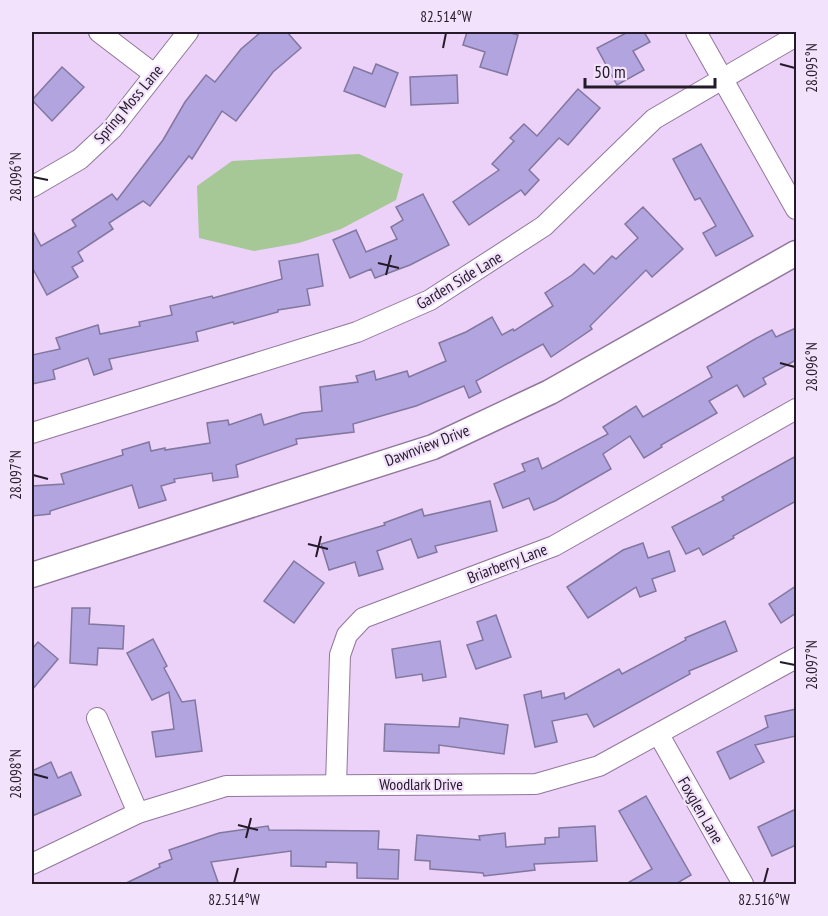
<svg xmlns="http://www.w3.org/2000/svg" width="828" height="916" font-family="'PT Sans Narrow',sans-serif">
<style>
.green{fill:#a6c796}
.building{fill:#b2a4de;stroke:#81779f;stroke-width:1.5}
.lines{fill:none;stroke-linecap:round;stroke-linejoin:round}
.minor-casing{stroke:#90779b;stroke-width:22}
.tertiary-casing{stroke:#90779b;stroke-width:27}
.minor{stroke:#fff;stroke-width:20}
.tertiary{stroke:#fff;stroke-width:24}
.ticks{fill:none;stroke:#241a29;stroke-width:2}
.labels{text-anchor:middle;stroke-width:4.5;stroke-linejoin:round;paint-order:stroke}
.street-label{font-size:16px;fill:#241a29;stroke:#f3e2fb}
.neatline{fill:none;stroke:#241a29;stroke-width:2}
.ticks-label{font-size:15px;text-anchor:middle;fill:#241a29}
</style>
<rect width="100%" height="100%" fill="#ecd1f8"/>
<polygon class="green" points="359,154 403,174 396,200 341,229 299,243 254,251 199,238 197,186 232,161"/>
<g class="building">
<polygon points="261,32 287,32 301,48 273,72 236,121 222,111 192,159 189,156 150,206 143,201 109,223 113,229 78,252 83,261 72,267 78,277 47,295 32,267 32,229 41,246 76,226 72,220 112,194 117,200 163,140 185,102 206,75 215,82 241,49"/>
<polygon points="467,32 507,32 518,35 507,75 480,67 485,52 463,45"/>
<polygon points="628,32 644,32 650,42 633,51 644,70 617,85 597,48"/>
<polygon points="376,64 398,73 385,107 344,91 354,67 372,74"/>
<polygon points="62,67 84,87 52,121 32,100"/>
<polygon points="457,75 458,103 411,105 410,77"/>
<polygon points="578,89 600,108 568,145 559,138 529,170 539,180 525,195 521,190 469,225 453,202 499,170 492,164 514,141 510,138 524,124 537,136"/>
<polygon points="701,144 753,236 716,256 703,233 716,226 700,198 695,200 673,159"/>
<polygon points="423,194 449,245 410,265 375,278 371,269 350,278 333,240 356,230 366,252 397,239 391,227 403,220 396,207"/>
<polygon points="643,207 683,249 652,277 646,270 590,326 592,329 551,357 543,344 476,381 481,392 469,398 464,386 416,406 353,424 354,432 296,439 297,444 236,465 238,477 213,481 212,473 174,479 175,482 161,486 166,500 139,508 132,485 50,511 50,514 32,516 32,486 64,484 61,474 123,455 122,450 149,442 151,451 165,448 165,450 210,443 207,423 228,420 229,425 261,414 264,425 302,413 322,411 320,387 358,382 356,376 374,371 376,380 407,371 409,377 446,361 439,343 466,332 492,317 502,335 513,329 514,331 553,306 545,293 572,275 584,264 594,274 612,256 616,259 638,238 625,224"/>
<polygon points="318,254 323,286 307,289 310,305 278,310 278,312 234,324 233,322 196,332 198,341 109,359 112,369 94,375 88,358 53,370 55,379 32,384 32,355 60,349 56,338 98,325 100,334 140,326 139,322 172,315 170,306 212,296 213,298 282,279 279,261"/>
<polygon points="796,328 796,360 763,378 766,384 744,397 737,385 709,401 717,413 661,445 662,447 644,458 630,436 603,454 611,469 555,501 534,510 529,498 503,508 494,484 525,471 522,464 538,458 542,469 608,434 603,427 636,406 643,417 712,377 707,367 755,339 772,330 776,337"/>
<polygon points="796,456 796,501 733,536 734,538 703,555 699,548 686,554 672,527 724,500 722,497"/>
<polygon points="490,501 497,531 435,546 437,552 418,558 411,539 377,551 383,569 359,576 355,562 329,570 321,544 385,525 384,523 422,509 424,516"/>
<polygon points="643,543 648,558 669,551 675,571 652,579 656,591 640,597 636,587 588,618 567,587 623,550"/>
<polygon points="294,561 324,583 294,623 264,601"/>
<polygon points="796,586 796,613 781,623 769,604"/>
<polygon points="72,608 90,608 89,624 124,626 123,649 98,648 97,665 70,663"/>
<polygon points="496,615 511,657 476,669 467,645 483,640 477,622"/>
<polygon points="725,621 737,651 689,671 690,674 594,727 587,714 552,721 557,742 535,747 524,695 541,691 542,698 564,693 565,699 619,669 622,674 686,640 685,638"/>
<polygon points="153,639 167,666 164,668 182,702 195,700 202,751 156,757 152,732 174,729 169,692 152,700 127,653"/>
<polygon points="440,641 446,677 423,681 422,674 396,678 392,649"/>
<polygon points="38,642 58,659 32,690 32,649"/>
<polygon points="796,709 796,736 755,745 764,762 730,779 717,752 768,727 765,716"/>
<polygon points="460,718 508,725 504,754 439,745 439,753 384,751 385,724 459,727"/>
<polygon points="51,762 58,778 71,772 81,795 32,816 32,771"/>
<polygon points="646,796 691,875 674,885 624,885 652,869 619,811"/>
<polygon points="796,809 796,845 772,856 758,827"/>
<polygon points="268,826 269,830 379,831 378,849 399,850 398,879 357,878 357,863 326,862 326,867 291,866 291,851 211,862 219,885 122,885 160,867 159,864 172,859 169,850 219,833"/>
<polygon points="595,826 597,861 534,864 535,870 484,876 483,873 430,869 430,861 415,860 417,835 480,840 479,836 505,833 506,847 545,844 545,838 559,837 559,828"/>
</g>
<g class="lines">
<g class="minor-casing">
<g id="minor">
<polyline points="99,32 154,74"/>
<polyline points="696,32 796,209"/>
<polyline points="32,187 80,159 112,129 188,32"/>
<polyline points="32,433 357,332 430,300 544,226 654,119 796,36"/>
<polyline points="97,718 138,813"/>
<polyline points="659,735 743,884"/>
<polyline points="336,785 340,655 347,635 363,618 554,546 796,409"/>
<polyline points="32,864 138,813 226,786 536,784 599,766 796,658"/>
</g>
</g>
<g class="tertiary-casing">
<polyline id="tertiary" points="32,575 433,447 550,392 796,253"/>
</g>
<use href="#minor" class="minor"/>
<use href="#tertiary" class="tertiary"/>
</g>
<path class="ticks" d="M443,48L446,33M780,64L795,68M33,177L48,180M378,263L399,268M386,275L391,255M780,363L795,367M33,475L48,479M308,544L328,549M316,557L321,536M780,662L795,665M33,774L48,778M238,825L258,830M246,838L251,818M234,883L238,868M764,883L768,868"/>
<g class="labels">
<g class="street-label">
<text transform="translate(128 104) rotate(-50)" y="6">Spring Moss Lane</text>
<text transform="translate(459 280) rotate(-31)" y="6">Garden Side Lane</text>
<text transform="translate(427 445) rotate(-21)" y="6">Dawnview Drive</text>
<text transform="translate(507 563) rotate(-21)" y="6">Briarberry Lane</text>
<text x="421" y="790">Woodlark Drive</text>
<text transform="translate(701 810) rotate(60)" y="6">Foxglen Lane</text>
</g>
</g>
<rect width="828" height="916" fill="none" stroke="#f3e2fb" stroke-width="66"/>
<path d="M585 78v9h130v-9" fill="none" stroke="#241a29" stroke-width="3"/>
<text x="594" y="78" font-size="18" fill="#241a29" stroke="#f3e2fb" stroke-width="4.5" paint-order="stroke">50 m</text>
<rect x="33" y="33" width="762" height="850" class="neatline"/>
<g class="ticks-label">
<text x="446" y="22">82.514°W</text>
<text transform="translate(812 68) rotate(-90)" y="5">28.095°N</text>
<text transform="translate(16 177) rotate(-90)" y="5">28.096°N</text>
<text transform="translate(812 367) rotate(-90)" y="5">28.096°N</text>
<text transform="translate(16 475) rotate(-90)" y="5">28.097°N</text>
<text transform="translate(812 665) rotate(-90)" y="5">28.097°N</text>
<text transform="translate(16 774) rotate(-90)" y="5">28.098°N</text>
<text x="234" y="905">82.514°W</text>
<text x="764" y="905">82.516°W</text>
</g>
</svg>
